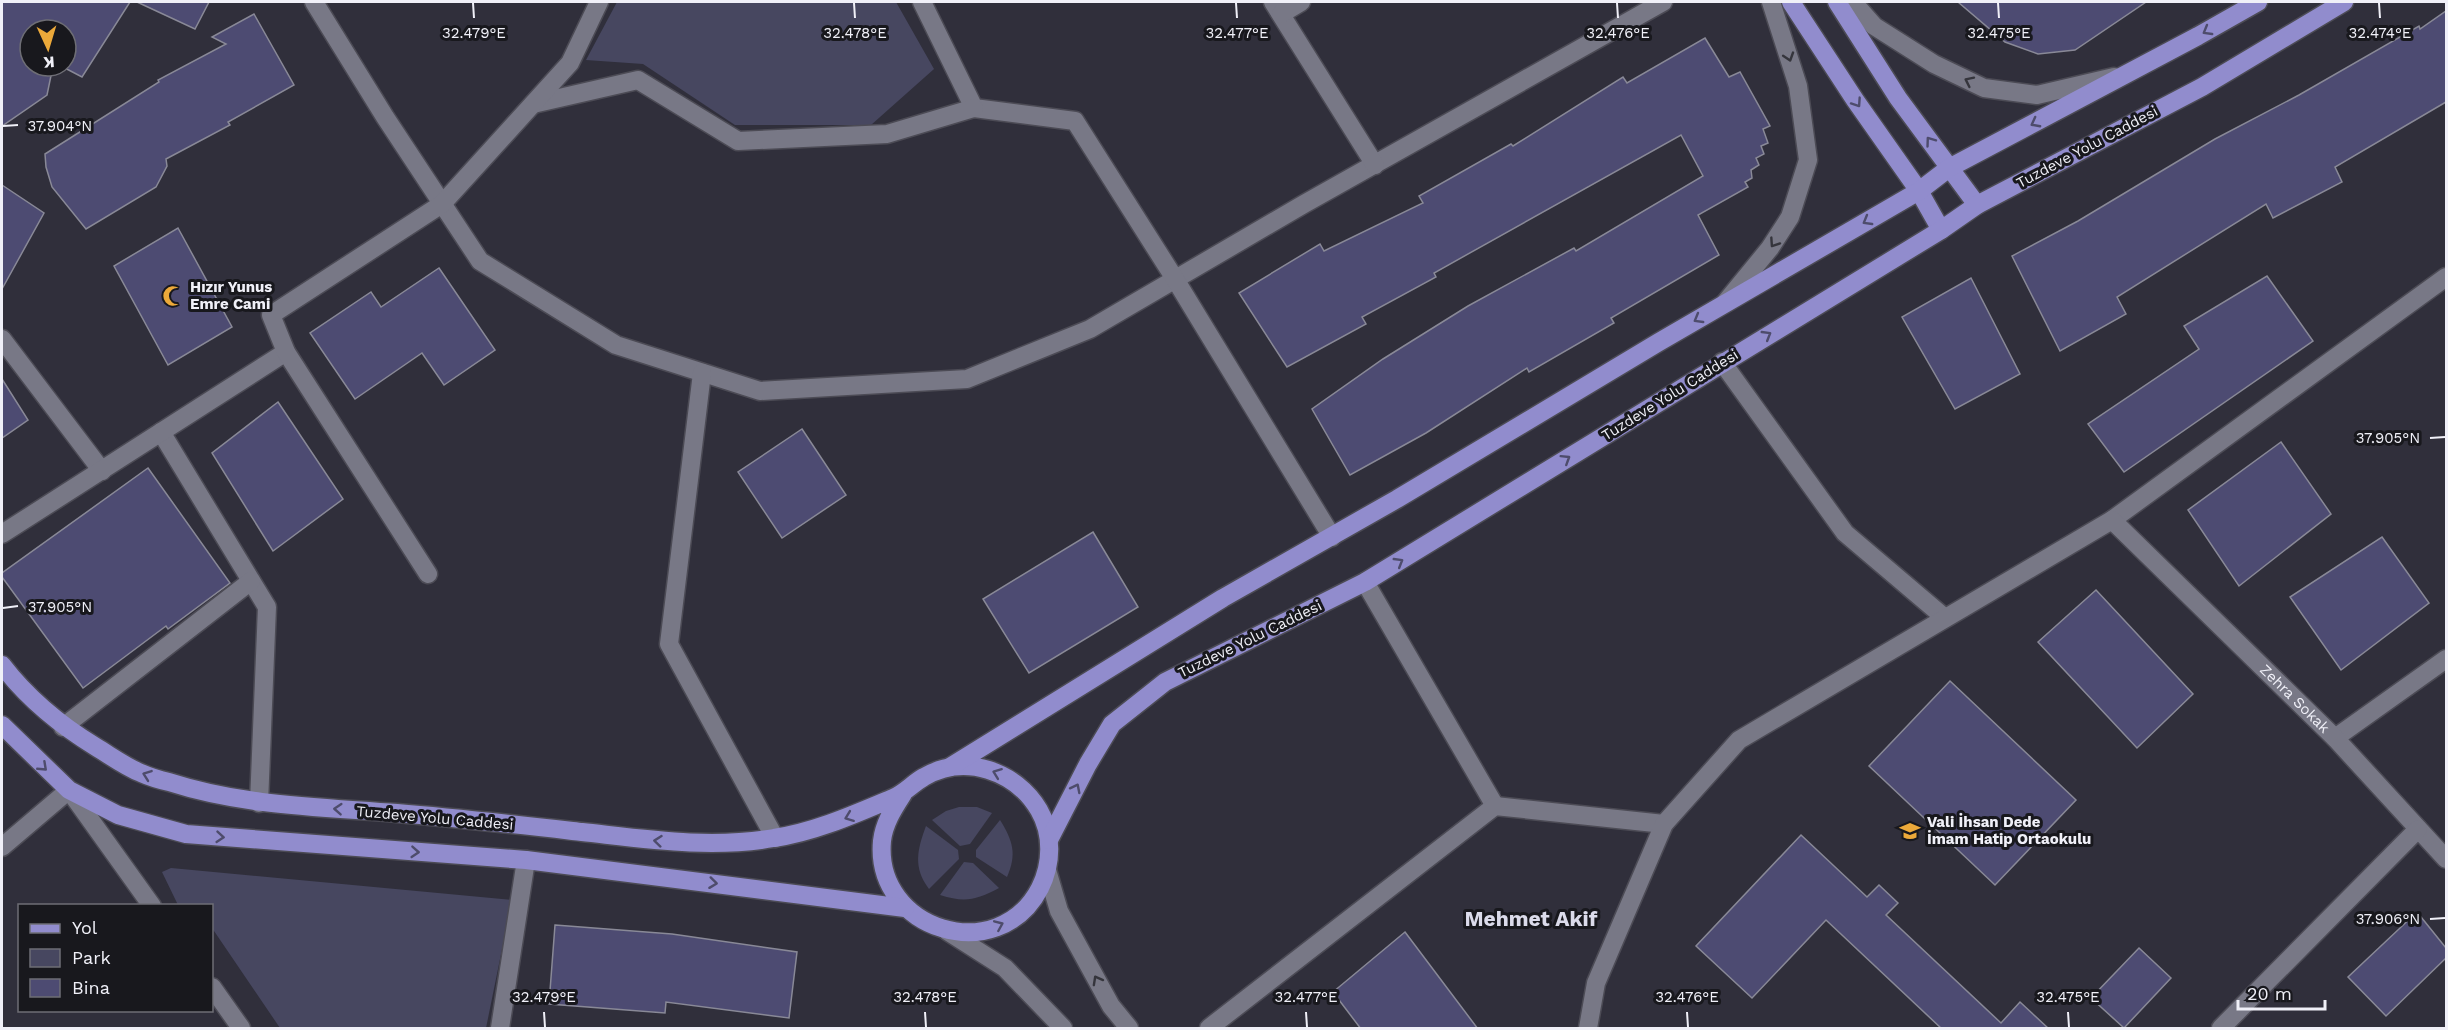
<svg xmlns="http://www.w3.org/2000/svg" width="2448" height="1030" font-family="'Work Sans',sans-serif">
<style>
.green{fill:#474760}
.building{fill:#4d4b72;stroke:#898997;stroke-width:1.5}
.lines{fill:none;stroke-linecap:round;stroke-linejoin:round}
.minor-casing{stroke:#4c4b55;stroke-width:21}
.major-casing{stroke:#4c4b55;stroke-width:21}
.minor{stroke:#787886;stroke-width:18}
.major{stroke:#918ccd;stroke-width:18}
.oneway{stroke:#4e4c6c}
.oneway2{stroke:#35353c}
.ticks{fill:none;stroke:#f0f0f8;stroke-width:2}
.labels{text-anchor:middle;stroke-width:6;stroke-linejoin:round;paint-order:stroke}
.street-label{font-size:15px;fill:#f0f0f8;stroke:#18181d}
.poi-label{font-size:15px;font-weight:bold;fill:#f0f0f8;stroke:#18181d;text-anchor:start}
.district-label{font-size:21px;font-weight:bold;fill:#dbdbea;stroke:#18181d}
.ticks-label{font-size:15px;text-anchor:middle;fill:#f0f0f8;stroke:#18181d;stroke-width:6;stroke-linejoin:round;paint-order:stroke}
</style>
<rect width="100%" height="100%" fill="#302f3b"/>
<g class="green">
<polygon points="617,2 896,2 934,69 871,125 735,125 643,64 586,60"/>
<polygon points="959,807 977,807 992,813 970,844 960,846 932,820 946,811"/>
<path d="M1000,820C1013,841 1017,854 1007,877L976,857V850Z"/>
<path d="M926,826L958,850L959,859L929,889C913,868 917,850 926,826Z"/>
<path d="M964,862L973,863L999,888C976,900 965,903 940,895Z"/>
<polygon points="171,868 512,900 486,1028 280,1028 212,928 212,906 178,905 162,872"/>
</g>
<g class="building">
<polygon points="2,2 130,2 82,77 61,66 66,66 66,30 30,30 30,66 53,66 47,95 2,126"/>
<polygon points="137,2 209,2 195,29"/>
<polygon points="1958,2 2146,2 2075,50 2038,54 2005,42"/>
<polygon points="2446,11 2446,102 2335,167 2342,182 2273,218 2266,204 2117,297 2126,314 2060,351 2012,256 2078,221 2215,139 2299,95 2419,26 2420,29"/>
<polygon points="254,14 294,85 228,122 230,125 166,159 167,166 156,187 86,229 52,187 46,167 45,154 159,82 158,80 226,44 212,37"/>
<polygon points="1705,38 1729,77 1740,72 1770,126 1763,129 1768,143 1761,146 1764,154 1756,158 1759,165 1751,170 1752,178 1745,182 1748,187 1698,215 1719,255 1611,318 1614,323 1529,372 1527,368 1426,433 1350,475 1312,409 1383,359 1468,306 1574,248 1576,251 1703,176 1681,135 1434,273 1436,277 1362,317 1366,324 1287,367 1239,293 1320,244 1324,251 1423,203 1419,196 1511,144 1513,146 1623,77 1627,83"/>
<polygon points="2,185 44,213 2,289"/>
<polygon points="178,228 232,327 168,365 114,266"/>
<polygon points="439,268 495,350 444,385 422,353 355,399 310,333 371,292 381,307"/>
<polygon points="2267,276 2313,341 2124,472 2088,424 2199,349 2184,326"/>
<polygon points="1971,278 2020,374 1955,409 1902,317"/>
<polygon points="2,379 28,420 2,438"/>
<polygon points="278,402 343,499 273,551 212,453"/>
<polygon points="802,429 846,495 782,538 738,472"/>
<polygon points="2281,442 2331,514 2239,586 2188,510"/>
<polygon points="148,468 230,583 168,629 166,626 83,688 2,577 2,573"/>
<polygon points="1093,532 1138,607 1029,673 983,599"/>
<polygon points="2382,537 2429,603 2341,670 2290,597"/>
<polygon points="2096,590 2193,694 2137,748 2038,642"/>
<polygon points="1950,681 2076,800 1995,885 1869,766"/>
<polygon points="1801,835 1867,897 1879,885 1898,903 1886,915 2001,1023 2020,1002 2049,1029 1942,1029 1826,920 1752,998 1696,946"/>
<polygon points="2417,912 2446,948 2446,958 2386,1016 2348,977"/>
<polygon points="555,925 672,934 797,952 789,1018 666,1002 665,1013 549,1004"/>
<polygon points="1405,932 1478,1029 1361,1029 1333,992"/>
<polygon points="2139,948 2171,978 2124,1028 2091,998"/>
</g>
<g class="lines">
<g class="minor-casing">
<g id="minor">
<polyline points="314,2 385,117 480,261 616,345 760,391 967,379 1090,329 1304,204 1663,2"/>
<polyline points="922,2 974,108 1075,121 1175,279 1332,537"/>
<polyline points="1273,2 1375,165"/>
<polyline points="1853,2 1874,26 1934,64 1984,88 2037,95 2114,77"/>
<polyline points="1281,14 1301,2"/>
<polyline points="533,104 638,80 738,141 887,134 974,108"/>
<polyline points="1725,303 1770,248 1790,217 1808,160 1798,86 1771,2"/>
<polyline points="2,339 102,471"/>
<polyline points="1722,362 1845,533 1945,618"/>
<polyline points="702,373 669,644 775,838"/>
<polyline points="161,432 267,607 259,803"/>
<polyline points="2112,520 2446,277"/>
<polyline points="2,534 286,352"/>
<polyline points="428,574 286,352 271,315 442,204 570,63 599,2"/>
<polyline points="1365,582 1495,806"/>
<polyline points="63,727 251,581"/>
<polyline points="2335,738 2446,659"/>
<polyline points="2,847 69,790 152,906"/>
<polyline points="1047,870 1059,911 1111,1006 1129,1028"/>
<polyline points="947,931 1005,968 1063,1028"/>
<polyline points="212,987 241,1028"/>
<polyline points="500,1028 526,860"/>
<polyline points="1209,1028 1495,806 1664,824"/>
<path id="s1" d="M1588,1028L1596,983L1664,824L1739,740L2112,520L2335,738L2446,859"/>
<polyline points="2221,1028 2418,829"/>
</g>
</g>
<g class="major-casing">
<g id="major">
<polyline points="1791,2 1855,100 1919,191 1941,230"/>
<polyline points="1837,2 1898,98 1977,205"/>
<path d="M2,665C28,699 60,725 96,747C111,756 126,767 141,773C150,777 160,780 169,782C243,806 320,807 397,813C459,818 520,825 582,832C646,839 710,849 774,838C815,832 855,814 893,798C905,793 913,783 924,777C965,753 1016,771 1039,810C1053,834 1052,864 1040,888C998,969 874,930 882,841C884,823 894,808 903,794"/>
<polyline points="2,725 69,790 118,815 186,834 526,860 905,908"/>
<polyline points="950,767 1223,598 1397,499 1659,342 1919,191 1949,168 2198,36 2258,2"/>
<polyline points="1049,840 1088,764 1112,724 1165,682 1365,582 1941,230 1977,205 2202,87 2344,2"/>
</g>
</g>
<use href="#minor" class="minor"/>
<use href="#major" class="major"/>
</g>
<defs><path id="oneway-chevron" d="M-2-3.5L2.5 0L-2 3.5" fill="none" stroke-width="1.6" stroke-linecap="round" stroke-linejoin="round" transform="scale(1.5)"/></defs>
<g class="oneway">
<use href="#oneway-chevron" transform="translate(2207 31) rotate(150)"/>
<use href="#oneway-chevron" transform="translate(1857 103) rotate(56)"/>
<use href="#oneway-chevron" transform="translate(2035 123) rotate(152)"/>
<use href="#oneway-chevron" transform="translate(1930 141) rotate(-126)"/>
<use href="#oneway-chevron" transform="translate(1867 221) rotate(150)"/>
<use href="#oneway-chevron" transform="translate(1698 319) rotate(150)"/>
<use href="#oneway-chevron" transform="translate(1767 335) rotate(-31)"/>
<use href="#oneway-chevron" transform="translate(1566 459) rotate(-32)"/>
<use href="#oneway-chevron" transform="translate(1399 562) rotate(-31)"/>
<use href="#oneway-chevron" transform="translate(43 767) rotate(43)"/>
<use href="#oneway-chevron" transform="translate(997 773) rotate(-159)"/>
<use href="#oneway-chevron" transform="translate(147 775) rotate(-160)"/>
<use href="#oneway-chevron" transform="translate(1076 788) rotate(-63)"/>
<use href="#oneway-chevron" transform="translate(338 809) rotate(-176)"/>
<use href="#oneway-chevron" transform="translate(849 817) rotate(159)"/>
<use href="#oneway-chevron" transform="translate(220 837) rotate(5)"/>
<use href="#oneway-chevron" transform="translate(658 841) rotate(-174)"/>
<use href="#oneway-chevron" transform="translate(415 852) rotate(4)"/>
<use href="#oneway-chevron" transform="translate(713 883) rotate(7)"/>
<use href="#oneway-chevron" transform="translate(999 925) rotate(-23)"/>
</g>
<g class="oneway2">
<use href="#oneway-chevron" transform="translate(1789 57) rotate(72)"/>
<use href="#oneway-chevron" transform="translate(1969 81) rotate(-154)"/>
<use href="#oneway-chevron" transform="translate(1774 243) rotate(124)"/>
<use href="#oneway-chevron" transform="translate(1097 980) rotate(-119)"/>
</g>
<path class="ticks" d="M473,3L474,18M854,3L855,18M1236,3L1237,18M1617,3L1618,18M1998,3L1999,18M2379,3L2380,18M3,126L18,125M2430,438L2445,437M3,608L18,606M2430,919L2445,918M544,1012L545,1027M925,1012L926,1027M1306,1012L1307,1027M1687,1012L1688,1027M2068,1012L2069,1027"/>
<defs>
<g id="mosque-bare" transform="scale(1.62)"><path d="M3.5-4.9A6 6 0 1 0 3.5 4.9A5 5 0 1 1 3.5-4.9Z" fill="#eca93a" stroke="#18181d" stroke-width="2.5" paint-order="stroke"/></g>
<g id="school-bare" transform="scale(1.62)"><path d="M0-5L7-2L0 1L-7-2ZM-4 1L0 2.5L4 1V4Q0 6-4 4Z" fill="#eca93a" stroke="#18181d" stroke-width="2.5" paint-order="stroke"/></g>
</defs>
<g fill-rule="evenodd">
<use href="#mosque-bare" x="173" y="296"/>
<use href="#school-bare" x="1910" y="831"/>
</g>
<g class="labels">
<g class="street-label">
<text transform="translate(2087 147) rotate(-28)" y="5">Tuzdeve Yolu Caddesi</text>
<text transform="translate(1670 395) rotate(-32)" y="5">Tuzdeve Yolu Caddesi</text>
<text transform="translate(1250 639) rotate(-26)" y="5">Tuzdeve Yolu Caddesi</text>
<text dy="5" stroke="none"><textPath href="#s1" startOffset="1020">Zehra Sokak</textPath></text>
<text transform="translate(435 818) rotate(5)" y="5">Tuzdeve Yolu Caddesi</text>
</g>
<g class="poi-label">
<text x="190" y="292">Hızır Yunus<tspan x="190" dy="17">Emre Cami</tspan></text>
<text x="1927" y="827">Vali İhsan Dede<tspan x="1927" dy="17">İmam Hatip Ortaokulu</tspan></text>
</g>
<g class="district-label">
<text x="1531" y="926">Mehmet Akif</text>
</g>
</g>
<g class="ticks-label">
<text x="474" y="38">32.479°E</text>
<text x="855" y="38">32.478°E</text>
<text x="1237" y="38">32.477°E</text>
<text x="1618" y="38">32.476°E</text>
<text x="1999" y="38">32.475°E</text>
<text x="2380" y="38">32.474°E</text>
<text x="60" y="131">37.904°N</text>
<text x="2388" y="443">37.905°N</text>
<text x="60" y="612">37.905°N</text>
<text x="2388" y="924">37.906°N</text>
<text x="544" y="1002">32.479°E</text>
<text x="925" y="1002">32.478°E</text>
<text x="1306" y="1002">32.477°E</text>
<text x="1687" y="1002">32.476°E</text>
<text x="2068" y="1002">32.475°E</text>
</g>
<rect width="2448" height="1030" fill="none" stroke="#f0f0f8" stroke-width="6"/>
<rect x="18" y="904" width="195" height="108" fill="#18181d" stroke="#6e6e75" stroke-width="1.5"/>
<rect x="30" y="924" width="30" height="9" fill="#918ccd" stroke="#6e6e75" stroke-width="1.5"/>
<text x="72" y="934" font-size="18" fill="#f0f0f8">Yol</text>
<rect x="30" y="949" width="30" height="18" fill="#474760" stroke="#6e6e75" stroke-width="1.5"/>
<text x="72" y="964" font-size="18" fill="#f0f0f8">Park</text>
<rect x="30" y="979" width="30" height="18" fill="#4d4b72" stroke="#6e6e75" stroke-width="1.5"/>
<text x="72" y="994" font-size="18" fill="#f0f0f8">Bina</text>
<g transform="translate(48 48) rotate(176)"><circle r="28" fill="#18181d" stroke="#6e6e75" stroke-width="1.5"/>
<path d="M0-4.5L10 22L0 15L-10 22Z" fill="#eca93a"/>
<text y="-9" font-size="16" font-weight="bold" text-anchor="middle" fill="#f0f0f8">K</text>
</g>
<path d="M2238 1000v9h87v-9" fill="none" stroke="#f0f0f8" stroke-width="3"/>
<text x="2247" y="1000" font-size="18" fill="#f0f0f8" stroke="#18181d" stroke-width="4.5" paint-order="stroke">20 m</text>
</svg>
